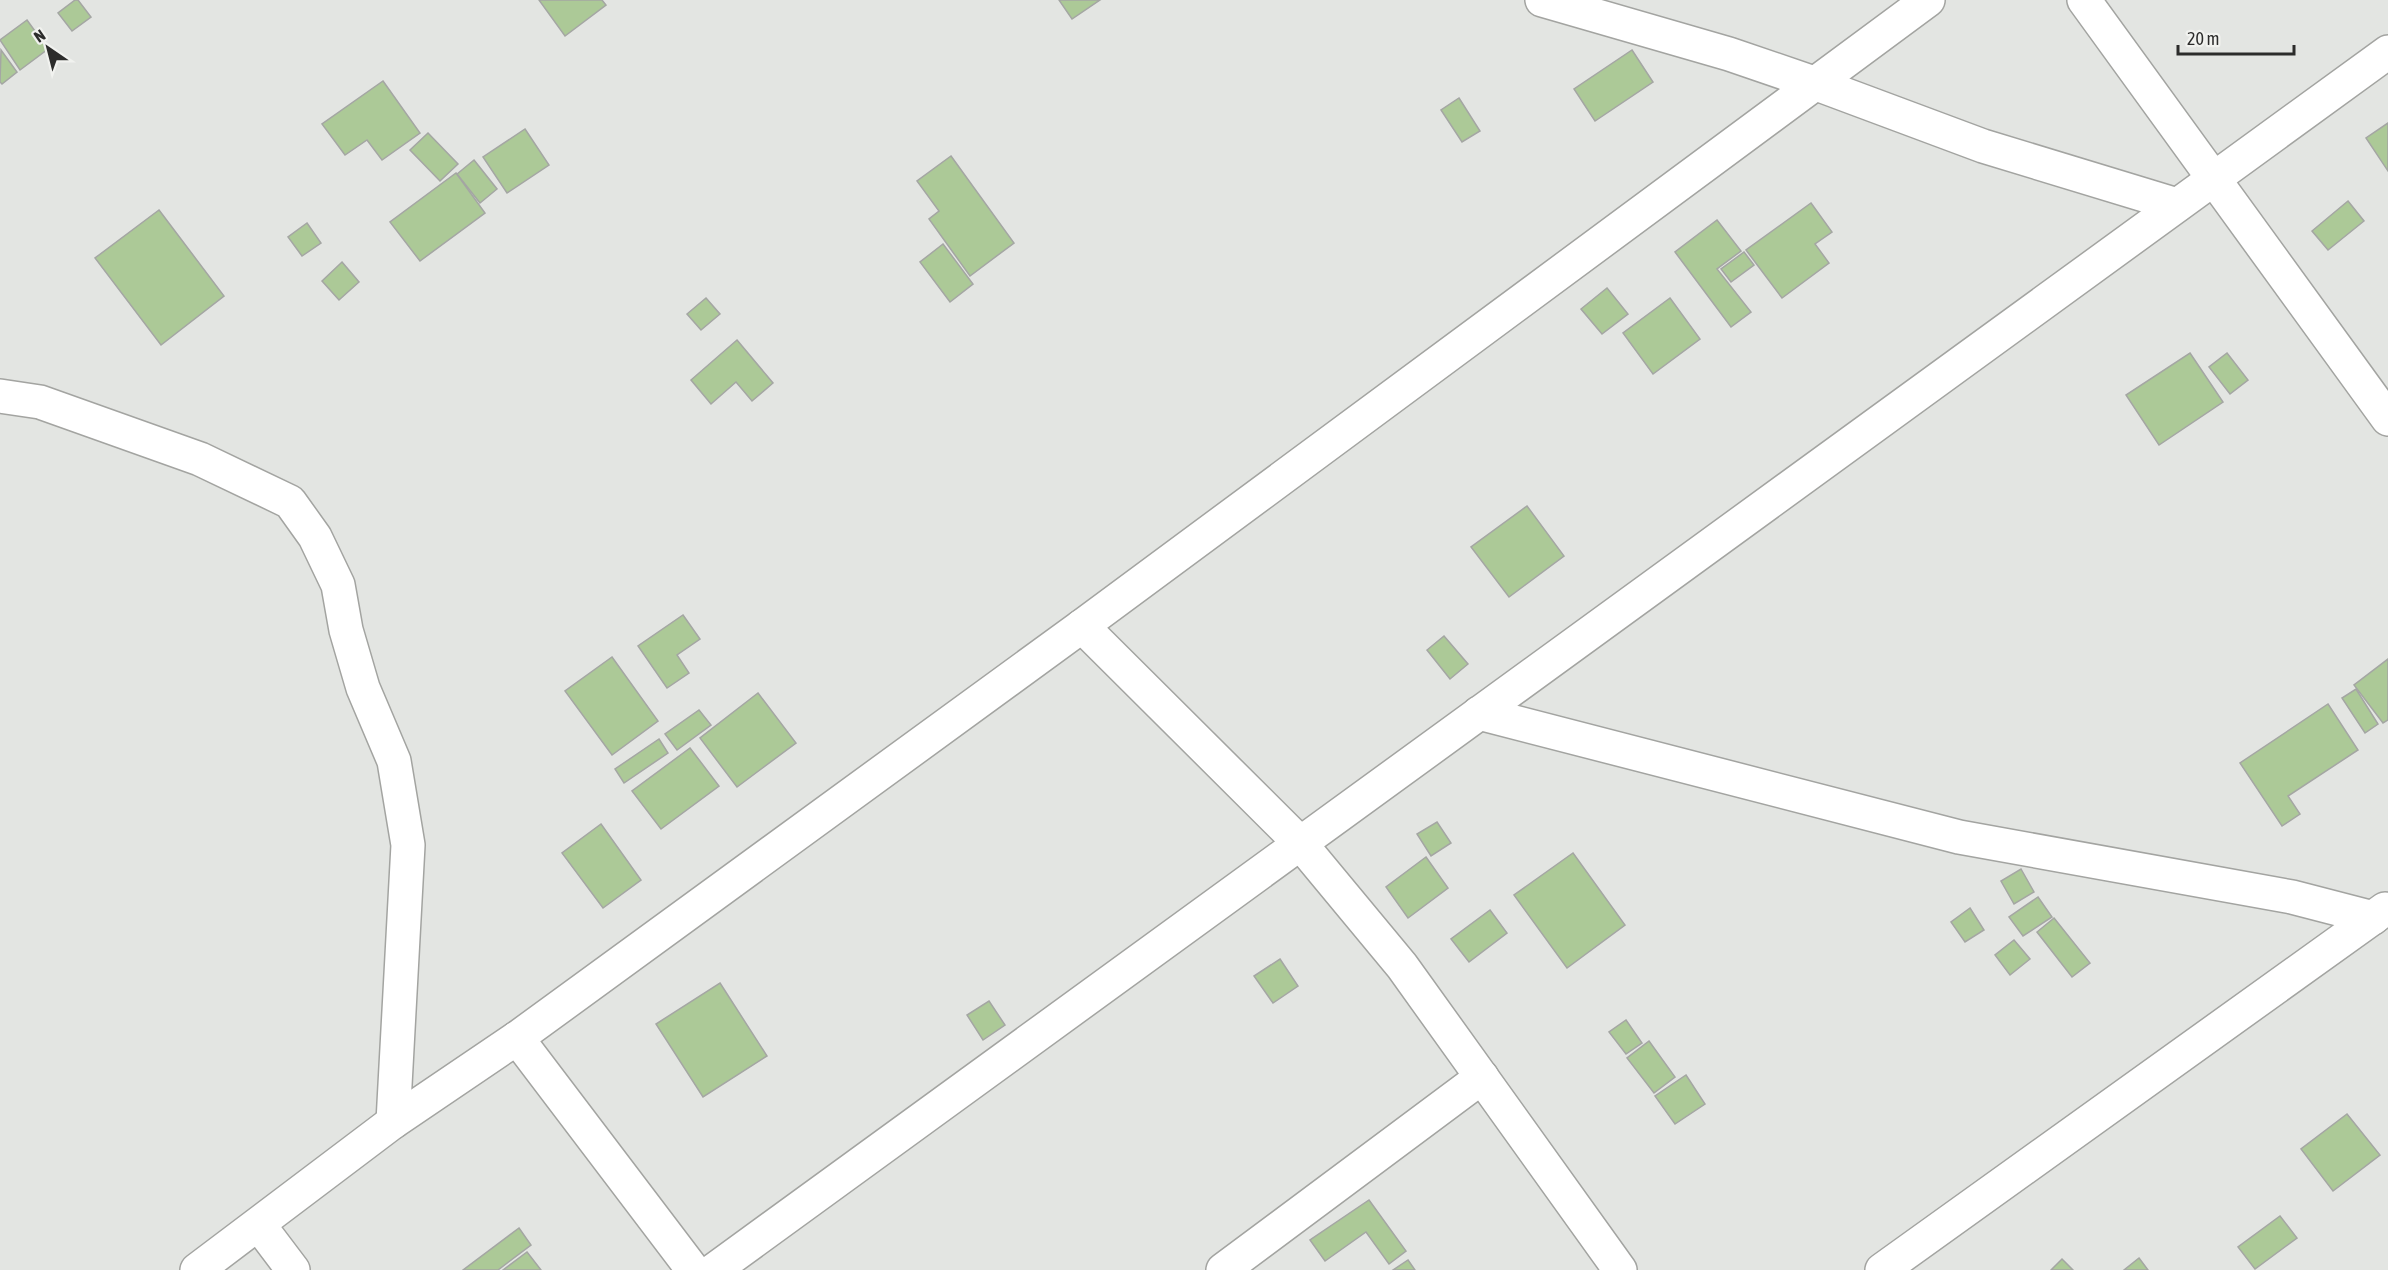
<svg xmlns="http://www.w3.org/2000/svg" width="2388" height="1270" font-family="'Asap Condensed',sans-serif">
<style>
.building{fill:#acc997;stroke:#a4a6a3;stroke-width:1.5}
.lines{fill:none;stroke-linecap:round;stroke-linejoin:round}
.minor-casing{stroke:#a3a4a1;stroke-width:36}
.minor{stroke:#fff;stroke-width:33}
</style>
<rect width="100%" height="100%" fill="#e3e5e2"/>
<g class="building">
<polygon points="75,0 78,0 91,17 72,31 58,13"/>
<polygon points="539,0 602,0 606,5 565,36"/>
<polygon points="1059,0 1100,0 1072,19"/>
<polygon points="27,20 48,49 20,70 0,40"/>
<polygon points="1,50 17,72 2,84 0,82"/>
<polygon points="1632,50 1653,82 1595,121 1574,89"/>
<polygon points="383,81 420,133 382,160 367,140 345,155 322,124"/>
<polygon points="1459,98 1480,131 1462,142 1441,110"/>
<polygon points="2388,123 2388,171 2366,138"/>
<polygon points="525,129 549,165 507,193 483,157"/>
<polygon points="428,133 458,164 440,181 410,150"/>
<polygon points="951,156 1014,243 970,276 929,219 939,211 917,181"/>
<polygon points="474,160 497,189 480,203 457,174"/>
<polygon points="456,173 485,213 420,261 390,222"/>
<polygon points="2348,201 2364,221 2328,250 2312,231"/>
<polygon points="1811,203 1832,232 1815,244 1829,263 1782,298 1746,250"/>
<polygon points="159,210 224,296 161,345 95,258"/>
<polygon points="1717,220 1741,251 1717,269 1751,312 1731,327 1675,252"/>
<polygon points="307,223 321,243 302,256 288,237"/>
<polygon points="943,244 973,284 950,302 920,262"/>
<polygon points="1744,252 1754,265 1731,282 1721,269"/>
<polygon points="342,262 359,282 339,300 322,281"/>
<polygon points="1607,288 1628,314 1602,334 1581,309"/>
<polygon points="706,298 720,314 701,330 687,314"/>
<polygon points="1670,298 1700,339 1653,374 1623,333"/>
<polygon points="737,340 773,383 752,401 736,382 711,404 691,380"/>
<polygon points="2190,353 2223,402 2159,445 2126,395"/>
<polygon points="2227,353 2248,380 2230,394 2209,367"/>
<polygon points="1527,506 1564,556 1509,597 1471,547"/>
<polygon points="683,615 700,639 677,655 689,673 667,688 638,646"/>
<polygon points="1444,636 1468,664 1450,679 1427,650"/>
<polygon points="612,657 658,721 612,755 565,691"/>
<polygon points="2388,659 2388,720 2383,723 2354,685"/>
<polygon points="2356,689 2378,724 2365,733 2342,698"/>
<polygon points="758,693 796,743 737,787 700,738"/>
<polygon points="2328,704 2358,750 2288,796 2300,814 2282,826 2240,763"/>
<polygon points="699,710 711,725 677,750 665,734"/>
<polygon points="659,739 668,753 624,783 615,769"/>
<polygon points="690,748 719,786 661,829 632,791"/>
<polygon points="1437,822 1451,843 1431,856 1417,834"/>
<polygon points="601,824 641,880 603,908 562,853"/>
<polygon points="1573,853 1625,925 1567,968 1514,895"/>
<polygon points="1426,857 1448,888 1408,918 1386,887"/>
<polygon points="2021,869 2034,892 2014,904 2001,881"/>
<polygon points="2038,897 2052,917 2023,936 2009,917"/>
<polygon points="1970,908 1984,930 1965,942 1951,922"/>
<polygon points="1490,910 1507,933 1469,962 1451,939"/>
<polygon points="2054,918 2090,963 2072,977 2037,932"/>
<polygon points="2014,940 2030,959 2010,975 1995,955"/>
<polygon points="1280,959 1298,986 1273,1003 1254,976"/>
<polygon points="720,983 767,1056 703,1097 656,1024"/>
<polygon points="989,1001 1005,1025 983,1040 967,1015"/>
<polygon points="1626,1020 1642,1043 1626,1054 1609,1032"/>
<polygon points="1649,1041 1675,1077 1654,1093 1627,1058"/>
<polygon points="1686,1075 1705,1104 1675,1124 1655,1096"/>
<polygon points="2347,1114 2380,1155 2333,1191 2301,1149"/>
<polygon points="1369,1200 1406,1251 1389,1264 1366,1232 1325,1261 1310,1240"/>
<polygon points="2280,1216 2297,1238 2255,1269 2238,1247"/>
<polygon points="519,1228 531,1245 498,1270 463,1270"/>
<polygon points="527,1252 541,1270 503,1270"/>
<polygon points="2139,1258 2148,1270 2124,1270"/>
<polygon points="2062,1259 2073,1270 2051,1270"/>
<polygon points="1408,1260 1415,1270 1393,1270"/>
</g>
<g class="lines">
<g class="minor-casing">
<g id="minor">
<polyline points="1542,0 1729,54 1814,83 1983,146 2177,205"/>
<polyline points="2084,0 2388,419"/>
<polyline points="0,396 40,402 200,459 290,502 315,537 338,585 346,630 363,688 394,761 408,845 393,1122"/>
<polyline points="1082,626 1300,843 1402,966 1620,1270"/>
<polyline points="1479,713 1959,837 2292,897 2373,918"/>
<polyline points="517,1038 693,1270"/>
<polyline points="259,1225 293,1270"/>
<polyline points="197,1270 393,1122 517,1038 1082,626 1928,0"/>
<polyline points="714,1270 2388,52"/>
<polyline points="1223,1270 1482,1077"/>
<polyline points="1882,1270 2385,909"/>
</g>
</g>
<use href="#minor" class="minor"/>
</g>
<g transform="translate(48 48) rotate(325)" stroke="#f1f2ef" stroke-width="4.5" paint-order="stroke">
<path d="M0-4.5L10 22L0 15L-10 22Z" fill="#2c2c2b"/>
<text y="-9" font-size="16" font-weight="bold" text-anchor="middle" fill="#2c2c2b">N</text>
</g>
<path d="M2178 45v9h116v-9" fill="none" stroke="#2c2c2b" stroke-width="3"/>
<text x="2187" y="45" font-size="18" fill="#2c2c2b" stroke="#f1f2ef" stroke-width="4.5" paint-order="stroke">20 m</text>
</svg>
